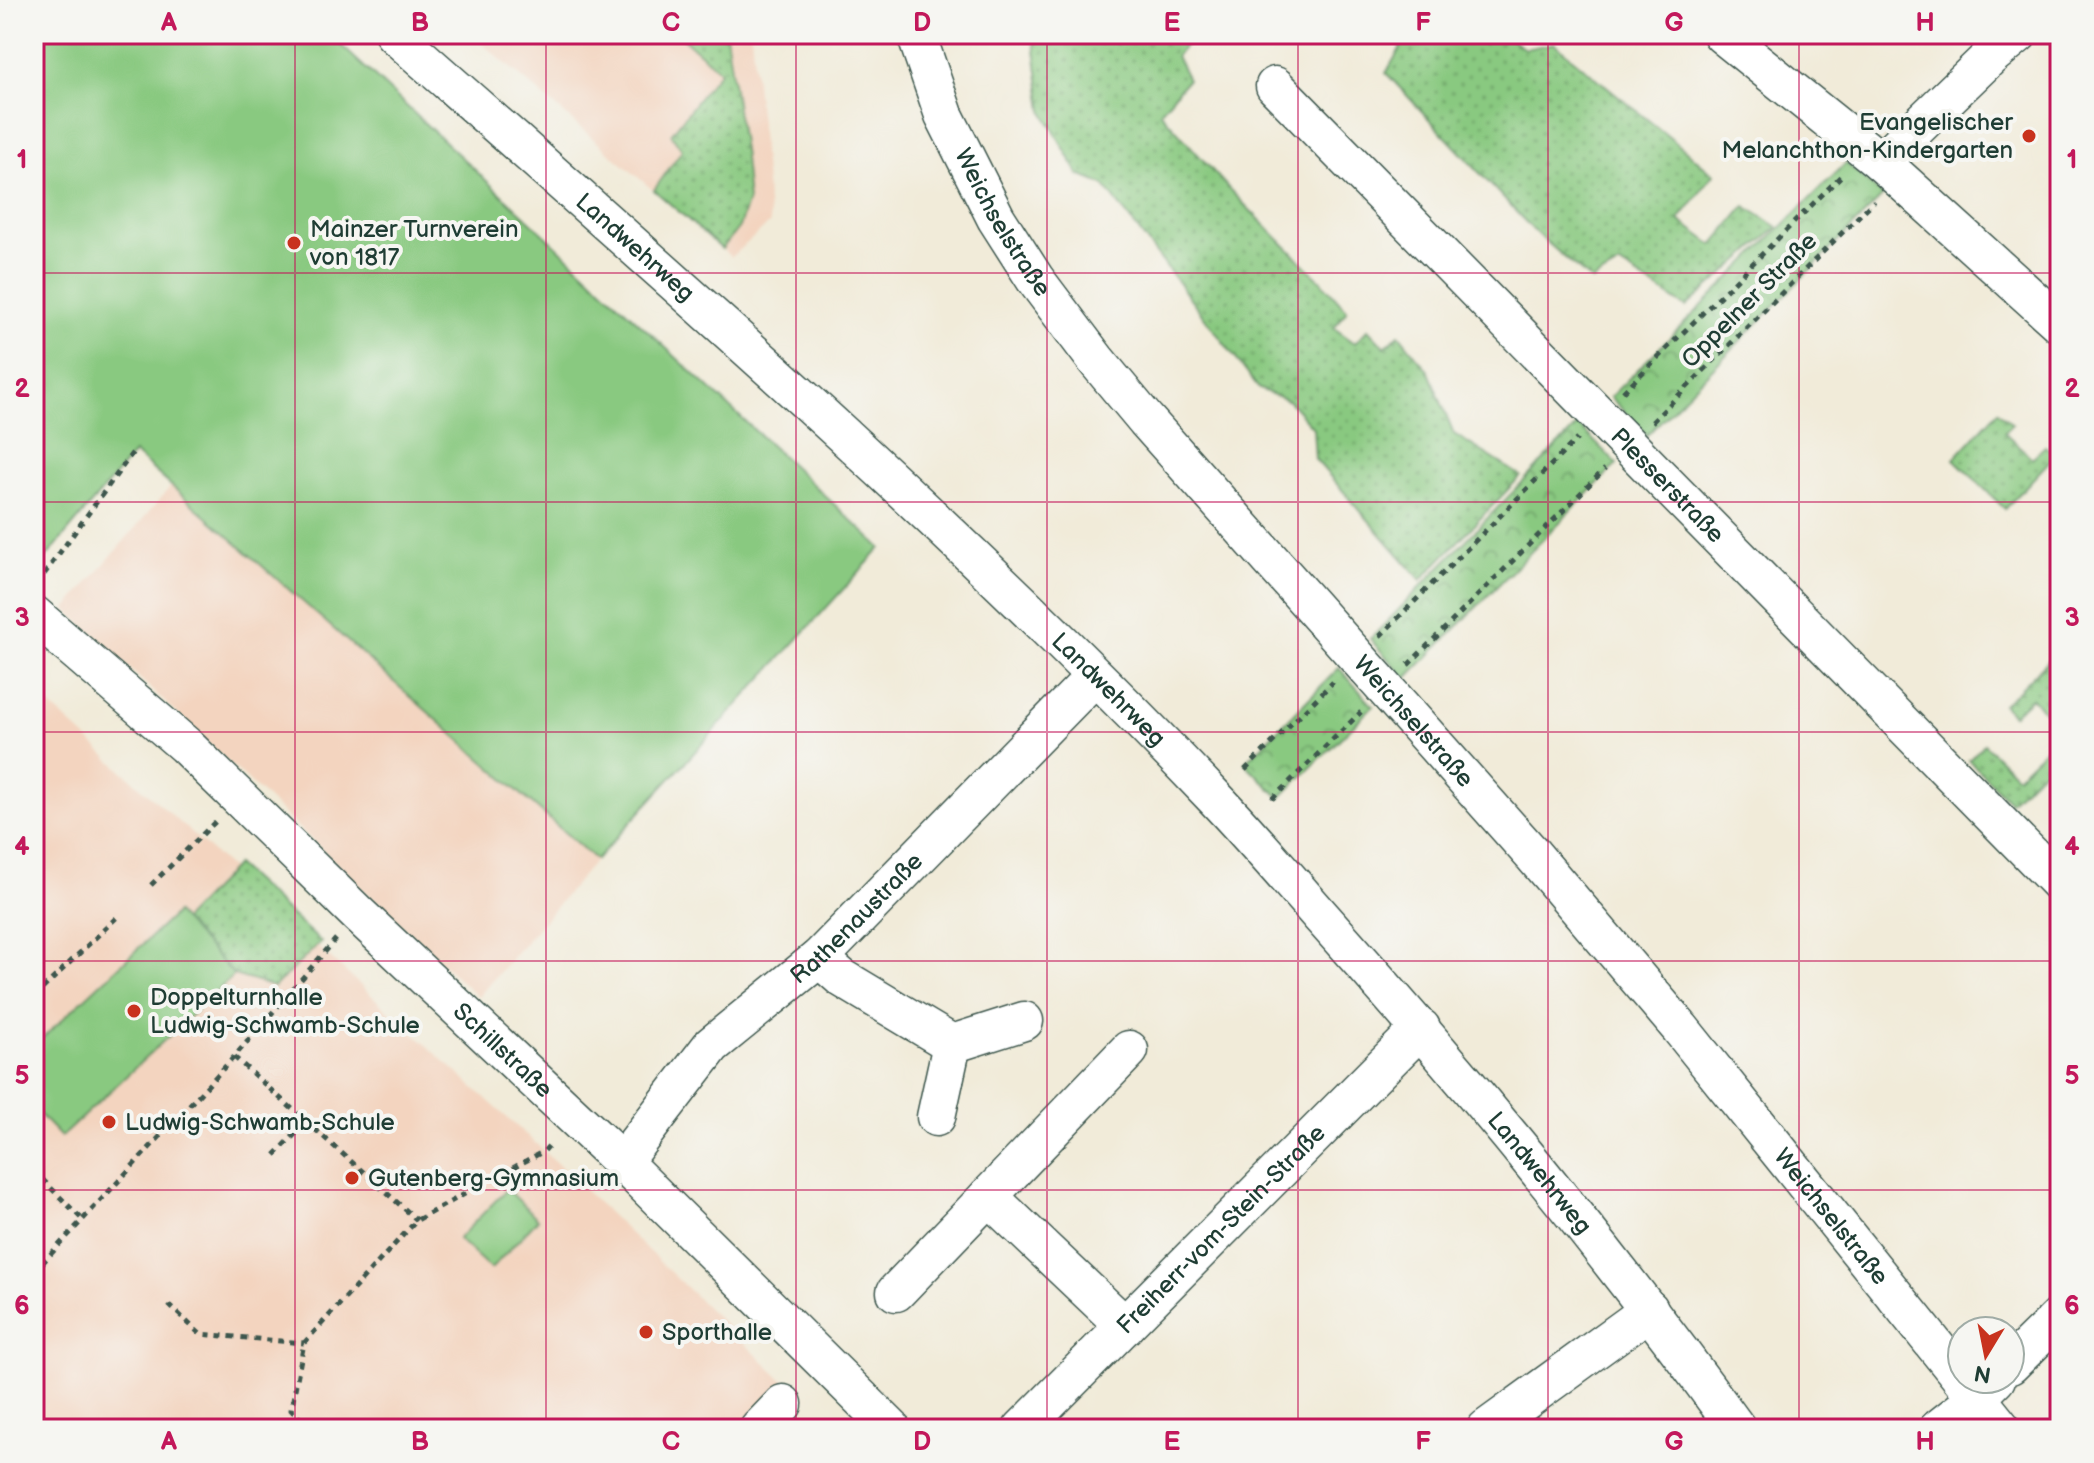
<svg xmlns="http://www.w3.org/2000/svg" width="2094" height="1463" font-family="'Balsamiq Sans',sans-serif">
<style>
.built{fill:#f3d4bf}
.grass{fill:url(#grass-dots);stroke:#54835a;stroke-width:2}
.park{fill:url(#park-crowns);stroke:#54835a;stroke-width:2}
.pitch{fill:#89c980;stroke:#54835a;stroke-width:2}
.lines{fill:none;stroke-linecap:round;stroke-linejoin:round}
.minor-casing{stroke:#3e574d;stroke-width:41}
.path{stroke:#3e574d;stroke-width:5;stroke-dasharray:6 6;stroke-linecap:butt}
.minor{stroke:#fff;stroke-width:38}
.grid{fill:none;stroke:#c2185b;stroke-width:2;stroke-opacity:0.55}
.poi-dot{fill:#c8321e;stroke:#f6f6f2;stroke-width:3}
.labels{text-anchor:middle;stroke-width:8;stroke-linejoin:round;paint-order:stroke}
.poi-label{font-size:24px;fill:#1f3d34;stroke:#f6f6f2;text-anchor:start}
.street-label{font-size:24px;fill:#1f3d34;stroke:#f6f6f2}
.neatline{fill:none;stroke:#c2185b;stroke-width:3}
.grid-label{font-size:26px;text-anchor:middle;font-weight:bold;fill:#c2185b}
</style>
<defs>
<pattern id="grass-dots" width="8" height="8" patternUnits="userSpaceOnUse" patternTransform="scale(2)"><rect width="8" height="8" fill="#89c980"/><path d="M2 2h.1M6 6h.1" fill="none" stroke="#6fa46a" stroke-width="1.8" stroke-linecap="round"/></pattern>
<pattern id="park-crowns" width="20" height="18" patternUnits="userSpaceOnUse" patternTransform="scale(2)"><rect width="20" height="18" fill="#89c980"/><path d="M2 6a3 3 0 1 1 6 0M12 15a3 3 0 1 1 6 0" fill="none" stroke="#6fa46a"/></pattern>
</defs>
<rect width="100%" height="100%" fill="#f6f6f2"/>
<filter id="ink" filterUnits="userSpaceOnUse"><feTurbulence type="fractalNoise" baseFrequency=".0125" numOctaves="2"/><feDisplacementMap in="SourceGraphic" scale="16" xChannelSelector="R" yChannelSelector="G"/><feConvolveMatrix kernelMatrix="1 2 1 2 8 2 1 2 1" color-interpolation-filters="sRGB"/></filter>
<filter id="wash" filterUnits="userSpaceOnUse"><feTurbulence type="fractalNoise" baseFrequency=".006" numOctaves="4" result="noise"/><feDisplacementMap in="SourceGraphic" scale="32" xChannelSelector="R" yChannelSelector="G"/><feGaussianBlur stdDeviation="1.8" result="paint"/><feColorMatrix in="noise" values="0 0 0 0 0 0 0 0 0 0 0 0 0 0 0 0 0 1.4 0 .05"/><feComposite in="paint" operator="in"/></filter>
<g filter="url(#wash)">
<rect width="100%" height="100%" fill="#f1ebd9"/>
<g class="built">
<polygon points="471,34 751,34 770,223 731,257"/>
<polygon points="172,485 596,860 478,997 66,609"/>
<polygon points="34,691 544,1151 790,1387 750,1429 34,1429"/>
</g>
<g class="grass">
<polygon points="678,34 726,34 744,157 748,200 739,227 722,249 654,190 682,150 671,134 720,71"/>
<polygon points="1033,34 1195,34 1176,56 1188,79 1160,112 1229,189 1321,281 1347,310 1334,328 1355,343 1368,329 1385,347 1399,334 1429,372 1454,434 1521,476 1421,580 1315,459 1313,428 1289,401 1259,389 1104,185 1079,175 1043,111"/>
<polygon points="1389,34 1502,34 1525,49 1554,43 1714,174 1679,220 1713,245 1745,206 1778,227 1686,307 1620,265 1592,281 1535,232 1386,73 1401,47"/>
<polygon points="1998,411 2012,424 2004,432 2032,458 2045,446 2055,455 2005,509 1954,459"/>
<polygon points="2060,649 2060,727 2031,698 2013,715 2003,705"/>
<polygon points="2060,734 2060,753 2010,802 1969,760 1984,744 2017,776"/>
<polygon points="236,865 321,942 274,987 234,975 183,920"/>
</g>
<g class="park">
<polygon points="1846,163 1883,196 1647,435 1610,397"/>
<polygon points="1578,425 1617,464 1406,679 1370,639"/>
<polygon points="1339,668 1373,706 1280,798 1245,763"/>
</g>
<g class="pitch">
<polygon points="34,34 329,34 881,548 596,860 134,453 34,572"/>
<polygon points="176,913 234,975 61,1137 34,1109 34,1046"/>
<polygon points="507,1189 538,1219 491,1269 458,1239"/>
</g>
</g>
<g filter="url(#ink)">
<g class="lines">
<g class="minor-casing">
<g id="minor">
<path id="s1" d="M394,34C674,281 957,527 1215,798C1253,838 1289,880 1325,921C1471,1084 1609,1252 1737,1429"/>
<path id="s2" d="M916,34L944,115L996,218L1035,279L1096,360L1146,420L1533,855L1680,1028L2002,1429"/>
<polyline points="1722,34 1881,162 2060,324"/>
<path id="s3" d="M1275,86L2060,884"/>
<polyline points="1881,162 1990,57 2018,34"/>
<path id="s4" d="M34,615L185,745L359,915L622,1162L892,1429"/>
<polyline points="819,958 842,978 952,1044 1024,1021"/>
<polyline points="936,1117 952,1044"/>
<path id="s5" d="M622,1162L712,1045L819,958L1094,677"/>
<polyline points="988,1196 1125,1326"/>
<polyline points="896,1292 1129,1050"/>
<polyline points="2010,1365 2060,1316"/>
<polyline points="759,1429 783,1404"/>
<path id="s6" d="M1022,1429L1421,1028"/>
<polyline points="1486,1429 1632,1323 1649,1309"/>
<polyline points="1938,1429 1977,1398 1996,1379"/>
</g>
</g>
<g class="path">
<polyline points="1623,392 1843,174"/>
<polyline points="1652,422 1874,201"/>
<polyline points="37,584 133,452"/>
<polyline points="1380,636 1577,439"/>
<polyline points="1408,665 1605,469"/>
<polyline points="1245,770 1333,682"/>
<polyline points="1272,799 1361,712"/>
<polyline points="151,885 216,821"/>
<polyline points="34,997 117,917"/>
<polyline points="234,1057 417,1220"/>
<polyline points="275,1155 307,1122"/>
<polyline points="34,1171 82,1219"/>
<polyline points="34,1272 234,1057 336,939"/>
<polyline points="169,1305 200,1334 304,1343"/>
<polyline points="34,1415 49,1429"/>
<polyline points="311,1429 291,1410 304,1343 417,1220 544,1151 552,1142"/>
</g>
<use href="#minor" class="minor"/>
</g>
</g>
<path class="grid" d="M295,34V1429M546,34V1429M796,34V1429M1047,34V1429M1298,34V1429M1548,34V1429M1799,34V1429M34,273H2060M34,502H2060M34,732H2060M34,961H2060M34,1190H2060"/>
<g class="poi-dot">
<circle cx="2029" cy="136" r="8"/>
<circle cx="294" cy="243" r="8"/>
<circle cx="134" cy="1011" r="8"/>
<circle cx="109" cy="1122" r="8"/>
<circle cx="352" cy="1178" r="8"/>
<circle cx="646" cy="1332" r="8"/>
</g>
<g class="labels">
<g class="poi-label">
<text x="2013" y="130" text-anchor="end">Evangelischer<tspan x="2013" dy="28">Melanchthon-Kindergarten</tspan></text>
<text x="310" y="237">Mainzer Turnverein<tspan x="310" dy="28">von 1817</tspan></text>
<text x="150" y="1005">Doppelturnhalle<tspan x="150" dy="28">Ludwig-Schwamb-Schule</tspan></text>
<text x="125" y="1130">Ludwig-Schwamb-Schule</text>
<text x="368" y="1186">Gutenberg-Gymnasium</text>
<text x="662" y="1340">Sporthalle</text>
</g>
<g class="street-label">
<text dy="8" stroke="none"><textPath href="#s2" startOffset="208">Weichselstraße</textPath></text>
<text dy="8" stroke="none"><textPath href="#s1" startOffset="322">Landwehrweg</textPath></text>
<text transform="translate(1749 300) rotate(-45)" y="8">Oppelner Straße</text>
<text dy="8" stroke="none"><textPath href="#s3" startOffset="560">Plesserstraße</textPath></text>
<text dy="8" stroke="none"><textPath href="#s1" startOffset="970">Landwehrweg</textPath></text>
<text dy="8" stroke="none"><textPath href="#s2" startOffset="856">Weichselstraße</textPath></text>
<text dy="8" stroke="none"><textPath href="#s5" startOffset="340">Rathenaustraße</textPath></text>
<text dy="8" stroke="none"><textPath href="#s4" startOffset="640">Schillstraße</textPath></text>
<text dy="8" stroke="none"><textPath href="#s1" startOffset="1618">Landwehrweg</textPath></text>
<text dy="8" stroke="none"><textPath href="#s2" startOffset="1504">Weichselstraße</textPath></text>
<text dy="8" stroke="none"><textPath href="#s6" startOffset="282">Freiherr-vom-Stein-Straße</textPath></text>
</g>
</g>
<rect width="2094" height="1463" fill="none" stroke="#f6f6f2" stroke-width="88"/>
<g transform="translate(1986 1355) rotate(190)"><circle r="38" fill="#f6f6f2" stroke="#a0aca6" stroke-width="2"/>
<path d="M0-6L14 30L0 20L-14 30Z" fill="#c8321e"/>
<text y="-12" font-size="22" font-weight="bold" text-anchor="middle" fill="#1f3d34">N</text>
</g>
<rect x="44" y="44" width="2006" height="1375" class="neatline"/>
<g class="grid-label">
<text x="169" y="31">A</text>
<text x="420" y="31">B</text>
<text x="671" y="31">C</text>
<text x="922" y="31">D</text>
<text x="1172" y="31">E</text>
<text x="1423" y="31">F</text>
<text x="1674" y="31">G</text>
<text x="1925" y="31">H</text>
<text x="22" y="168">1</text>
<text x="2072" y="168">1</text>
<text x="22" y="397">2</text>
<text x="2072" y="397">2</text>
<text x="22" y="626">3</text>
<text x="2072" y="626">3</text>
<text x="22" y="855">4</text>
<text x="2072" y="855">4</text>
<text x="22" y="1084">5</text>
<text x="2072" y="1084">5</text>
<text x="22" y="1314">6</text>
<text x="2072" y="1314">6</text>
<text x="169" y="1450">A</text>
<text x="420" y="1450">B</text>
<text x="671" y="1450">C</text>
<text x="922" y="1450">D</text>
<text x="1172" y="1450">E</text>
<text x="1423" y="1450">F</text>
<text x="1674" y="1450">G</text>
<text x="1925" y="1450">H</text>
</g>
</svg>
